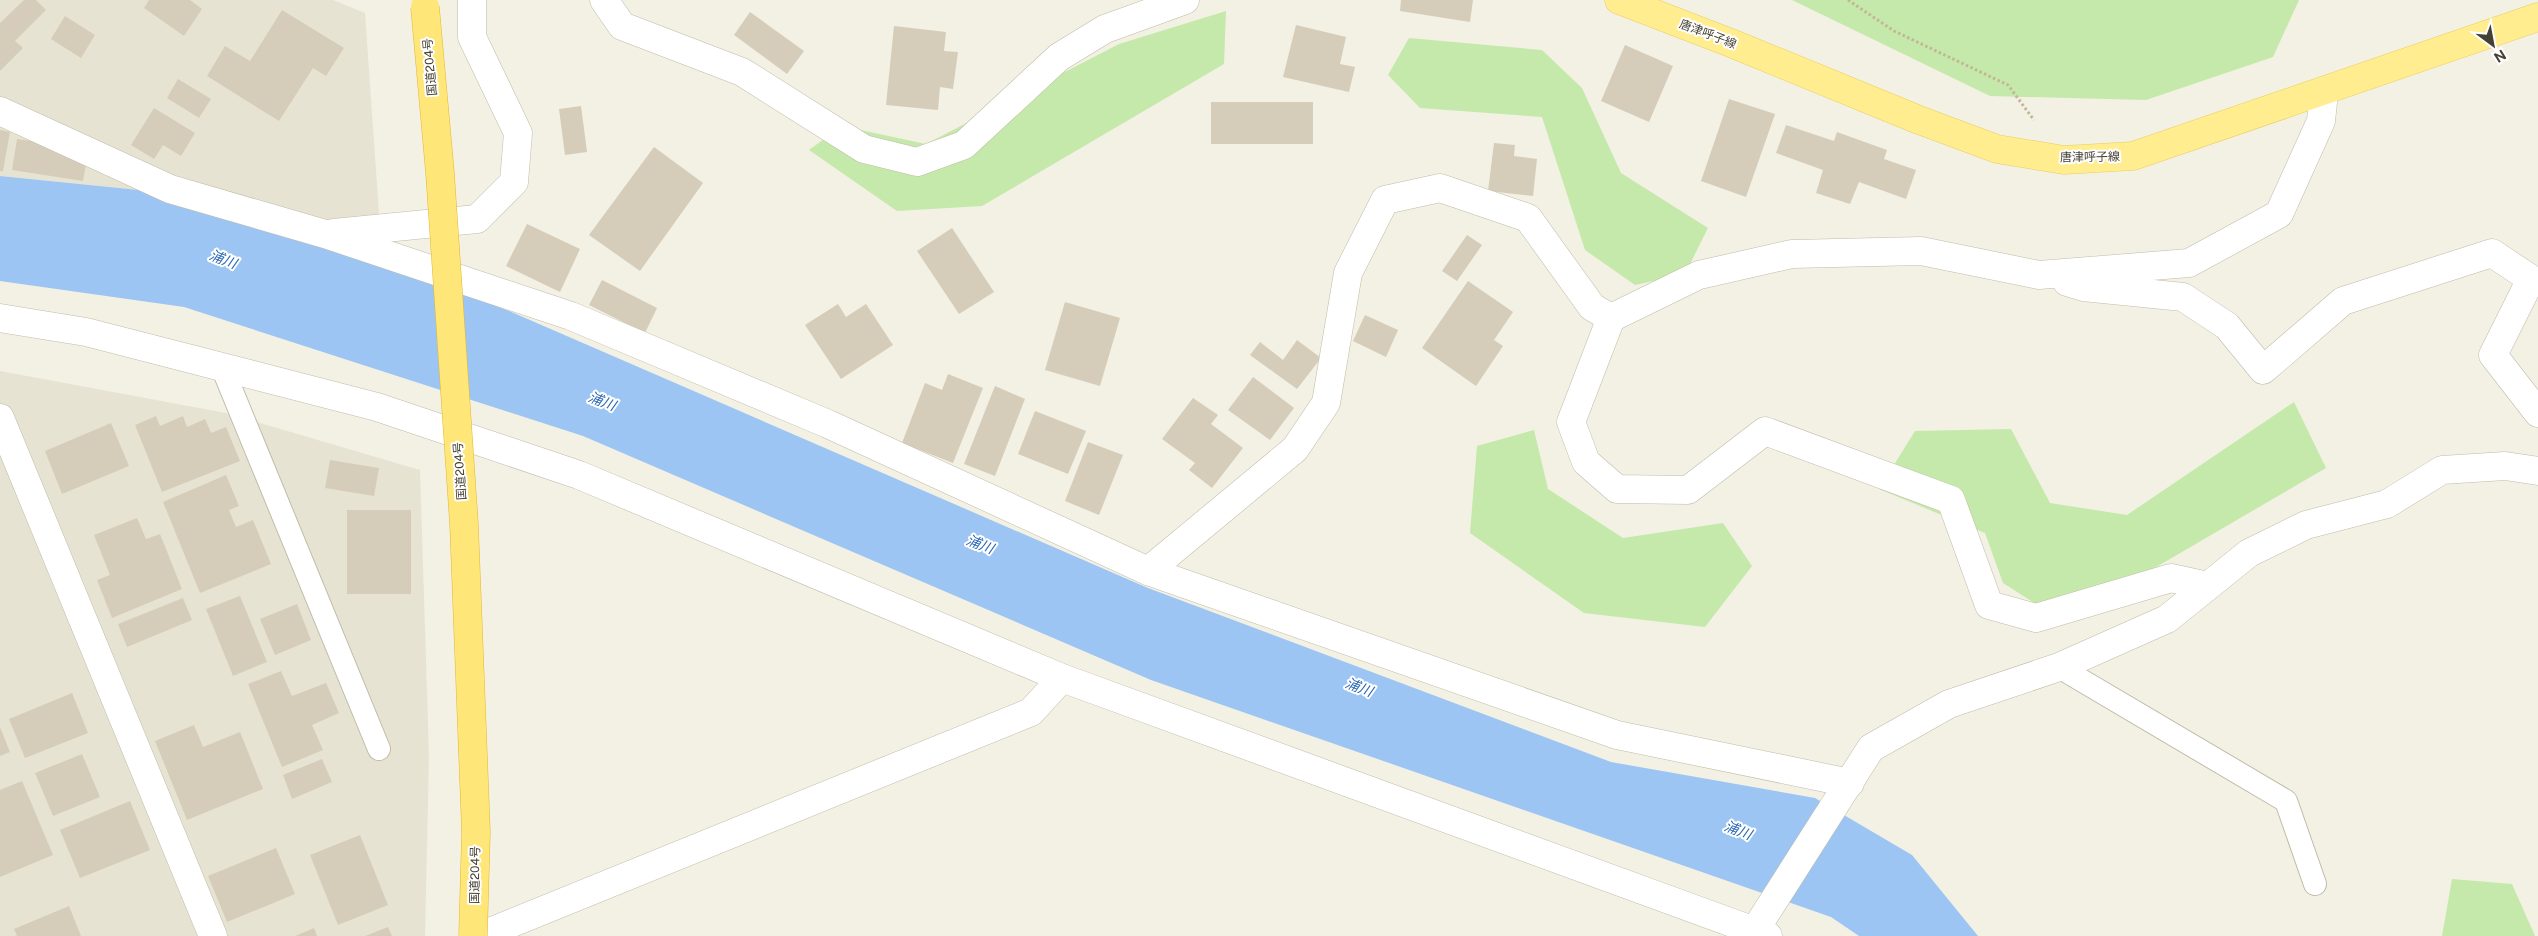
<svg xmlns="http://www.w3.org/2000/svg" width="2538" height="936" font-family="'Public Sans','Noto Sans JP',sans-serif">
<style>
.residential{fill:#e7e3d2}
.green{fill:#c5e9aa}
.water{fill:#9dc5f3}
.building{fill:#d5cdb9}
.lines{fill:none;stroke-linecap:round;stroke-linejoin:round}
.service-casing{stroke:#c1bca9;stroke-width:24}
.minor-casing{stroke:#c1bca9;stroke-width:29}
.primary-casing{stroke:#e8cf5c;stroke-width:29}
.path{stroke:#c1b797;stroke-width:3;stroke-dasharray:2.5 2.5;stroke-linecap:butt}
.service{stroke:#fff;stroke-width:22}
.minor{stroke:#fff;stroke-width:28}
.primary{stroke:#ffed90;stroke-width:28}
.trunk-bridge-casing{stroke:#e4b72d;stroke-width:29;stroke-linecap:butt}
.trunk-bridge{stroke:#ffe679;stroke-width:28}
.labels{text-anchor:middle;stroke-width:4;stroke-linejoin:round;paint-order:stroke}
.street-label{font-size:12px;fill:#454034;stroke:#fff}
.water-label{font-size:14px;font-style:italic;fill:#2968b5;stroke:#fff}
</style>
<rect width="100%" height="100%" fill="#f3f0e4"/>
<g class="residential">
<polygon points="0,0 333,0 365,13 382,257 139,190 0,176"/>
<polygon points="0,371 226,413 420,470 429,756 425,936 0,936"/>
</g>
<g class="green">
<polygon points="1792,0 2299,0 2273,57 2146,100 1990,96"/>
<polygon points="1226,11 1224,64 982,206 897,211 809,150 842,126 926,144 1119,44"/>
<polygon points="1409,38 1542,50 1582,88 1621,173 1708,228 1685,274 1635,285 1585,250 1542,117 1420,108 1388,75"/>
<polygon points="2294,402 2326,468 2127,584 2036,604 2003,583 1985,533 1879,489 1915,431 2011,429 2050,503 2127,515"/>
<polygon points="1534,430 1548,489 1623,538 1723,523 1752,566 1705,627 1584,613 1470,533 1477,446"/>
<polygon points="2452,879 2512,884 2535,936 2442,936"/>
</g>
<polygon class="water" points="0,176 139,190 382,256 1148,588 1611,762 1815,798 1912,855 1978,936 1859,936 1831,917 1151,680 583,436 184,307 0,281"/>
<g class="building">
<polygon points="24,0 36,0 46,10 15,41 23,48 0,71 0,23"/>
<polygon points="149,0 190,0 202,9 184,36 144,8"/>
<polygon points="1401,0 1473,0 1470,22 1400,11"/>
<polygon points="282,10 344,48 326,76 313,68 279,121 207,76 225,46 250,61"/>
<polygon points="750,12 804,51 787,74 734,35"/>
<polygon points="65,16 95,35 81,58 51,39"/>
<polygon points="1296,25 1346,37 1340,64 1355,67 1349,92 1283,77"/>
<polygon points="894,26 946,32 944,51 958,52 953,89 940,87 938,110 886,105"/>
<polygon points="1625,45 1673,66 1649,122 1601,101"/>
<polygon points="178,79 211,99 199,118 167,98"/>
<polygon points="1729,99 1775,114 1746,197 1701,181"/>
<rect x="1211" y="102" width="102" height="42"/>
<polygon points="581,106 587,152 565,155 559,109"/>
<polygon points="154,108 195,133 181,156 163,145 154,159 131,145"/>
<polygon points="1786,125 1834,141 1837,132 1887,150 1884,159 1916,170 1906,199 1859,182 1850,204 1816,193 1823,170 1776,153"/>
<polygon points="0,130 10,132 3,171 0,171"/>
<polygon points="17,139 46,143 86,164 83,181 12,170"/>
<polygon points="1494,143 1515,145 1514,156 1537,159 1533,196 1488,191"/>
<polygon points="654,147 703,183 640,271 589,235"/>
<polygon points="527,224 580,249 560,292 506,266"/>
<polygon points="952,228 994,292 959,314 917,251"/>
<polygon points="1467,235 1482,245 1457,281 1442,271"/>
<polygon points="602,280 657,308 645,333 589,305"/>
<polygon points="1468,281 1513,312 1494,340 1503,346 1476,386 1422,348"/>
<polygon points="1065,302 1120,318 1100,386 1045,370"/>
<polygon points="838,304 846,317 866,304 893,345 841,379 805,325"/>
<polygon points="1365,315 1398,330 1386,357 1353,341"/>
<polygon points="1297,340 1321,358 1297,389 1250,355 1260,342 1283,360"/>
<polygon points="948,374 983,388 953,463 902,443 925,383 942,390"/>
<polygon points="1253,377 1294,408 1270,440 1228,410"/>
<polygon points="995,386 1025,399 995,476 964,464"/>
<polygon points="1193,398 1218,415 1211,424 1243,448 1212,488 1189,470 1195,463 1162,439"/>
<polygon points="1035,411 1086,431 1068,474 1018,454"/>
<polygon points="156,416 160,426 183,416 187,427 205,419 211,433 226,427 240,461 162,492 135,425"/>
<polygon points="111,423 129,466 62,494 45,451"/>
<polygon points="1088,442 1123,455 1099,515 1065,501"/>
<polygon points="330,460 379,468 374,496 325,488"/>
<polygon points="226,475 239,506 229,510 236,527 253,520 271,564 200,593 163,502"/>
<rect x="347" y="510" width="64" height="84"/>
<polygon points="137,518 146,539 160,534 182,589 112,618 97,580 110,575 94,535"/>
<polygon points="240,596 267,662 233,676 206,609"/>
<polygon points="183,598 192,620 127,647 118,624"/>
<polygon points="297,604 311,640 275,655 260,619"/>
<polygon points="281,671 292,696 326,683 339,713 312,725 323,750 282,767 248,684"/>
<polygon points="72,693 88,733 25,758 9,719"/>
<polygon points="194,725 203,747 240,732 263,789 187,820 155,741"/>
<polygon points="0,727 10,752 0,756"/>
<polygon points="82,754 100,797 53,816 35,773"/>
<polygon points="322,759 332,782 292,799 283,775"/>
<polygon points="22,781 53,855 0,877 0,790"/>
<polygon points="130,801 150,850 80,878 60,830"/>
<polygon points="360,835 388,905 338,925 310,855"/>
<polygon points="276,848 295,894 227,922 208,876"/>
<polygon points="69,906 81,936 17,936 14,929"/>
<polygon points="388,927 392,936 365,936"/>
<polygon points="314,928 317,936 295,936"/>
</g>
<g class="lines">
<g class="service-casing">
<g id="service">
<polyline points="222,367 379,749"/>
<polyline points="2059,667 2286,801 2315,884"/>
</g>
</g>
<g class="minor-casing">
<g id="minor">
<polyline points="604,0 622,26 742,72 864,149 917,162 964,145 1059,57 1105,29 1185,0"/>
<polyline points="0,111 170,189 325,234 571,316 828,424 1148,571 1617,735 1850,783"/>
<polyline points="334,233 477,219 514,182 518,133 472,37 472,0"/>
<polyline points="2067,282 2083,287 2183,297 2227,326 2263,370 2343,301 2492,253 2531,279 2493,355 2538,413"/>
<polyline points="0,318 86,332 377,407 579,475 1062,678 1768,936"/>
<polyline points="1611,318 1571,422 1586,462 1617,489 1688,490 1765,431 1951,500 1989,605 2036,618 2171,578 2208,586"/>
<polyline points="0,418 213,936"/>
<polyline points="1148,571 1295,449 1326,403 1348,273 1385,200 1440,188 1528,218 1592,307 1611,318 1699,275 1792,254 1921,251 2039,275 2189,263 2279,214 2321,121 2324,92"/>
<polyline points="1755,930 1871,748 1949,704 2059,667 2167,619 2249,553 2306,525 2387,504 2442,470 2505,466 2538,471"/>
<polyline points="480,936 1031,712 1062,678"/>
</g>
</g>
<g class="primary-casing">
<polyline id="primary" points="1619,0 1731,43 1919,120 1997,149 2064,160 2133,156 2538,17"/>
</g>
<polyline class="path" points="1848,0 1894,31 2008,85 2034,120"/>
<use href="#service" class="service"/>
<use href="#minor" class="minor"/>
<use href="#primary" class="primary"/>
<g class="trunk-bridge-casing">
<polyline id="trunk-bridge" points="425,7 440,173 464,524 476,832 473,936"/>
</g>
<use href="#trunk-bridge" class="trunk-bridge"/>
</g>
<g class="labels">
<g class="street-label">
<text transform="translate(1708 34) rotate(21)" y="4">唐津呼子線</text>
<text transform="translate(430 67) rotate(-95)" y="4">国道204号</text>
<text transform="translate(2090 157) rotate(-1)" y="4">唐津呼子線</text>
<text transform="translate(460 471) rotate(-94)" y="4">国道204号</text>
<text transform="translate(475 875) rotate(-89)" y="4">国道204号</text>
</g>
<g class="water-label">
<text transform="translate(223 259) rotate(21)" y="5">浦川</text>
<text transform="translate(602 401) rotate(21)" y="5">浦川</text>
<text transform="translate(980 544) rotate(21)" y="5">浦川</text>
<text transform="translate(1359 687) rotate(21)" y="5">浦川</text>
<text transform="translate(1738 830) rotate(21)" y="5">浦川</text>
</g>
</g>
<g transform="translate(2493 45) rotate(148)" stroke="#ffffff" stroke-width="4" paint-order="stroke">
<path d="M0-4L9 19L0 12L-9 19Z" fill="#454034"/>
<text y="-8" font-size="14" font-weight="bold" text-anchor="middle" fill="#454034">N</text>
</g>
</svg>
